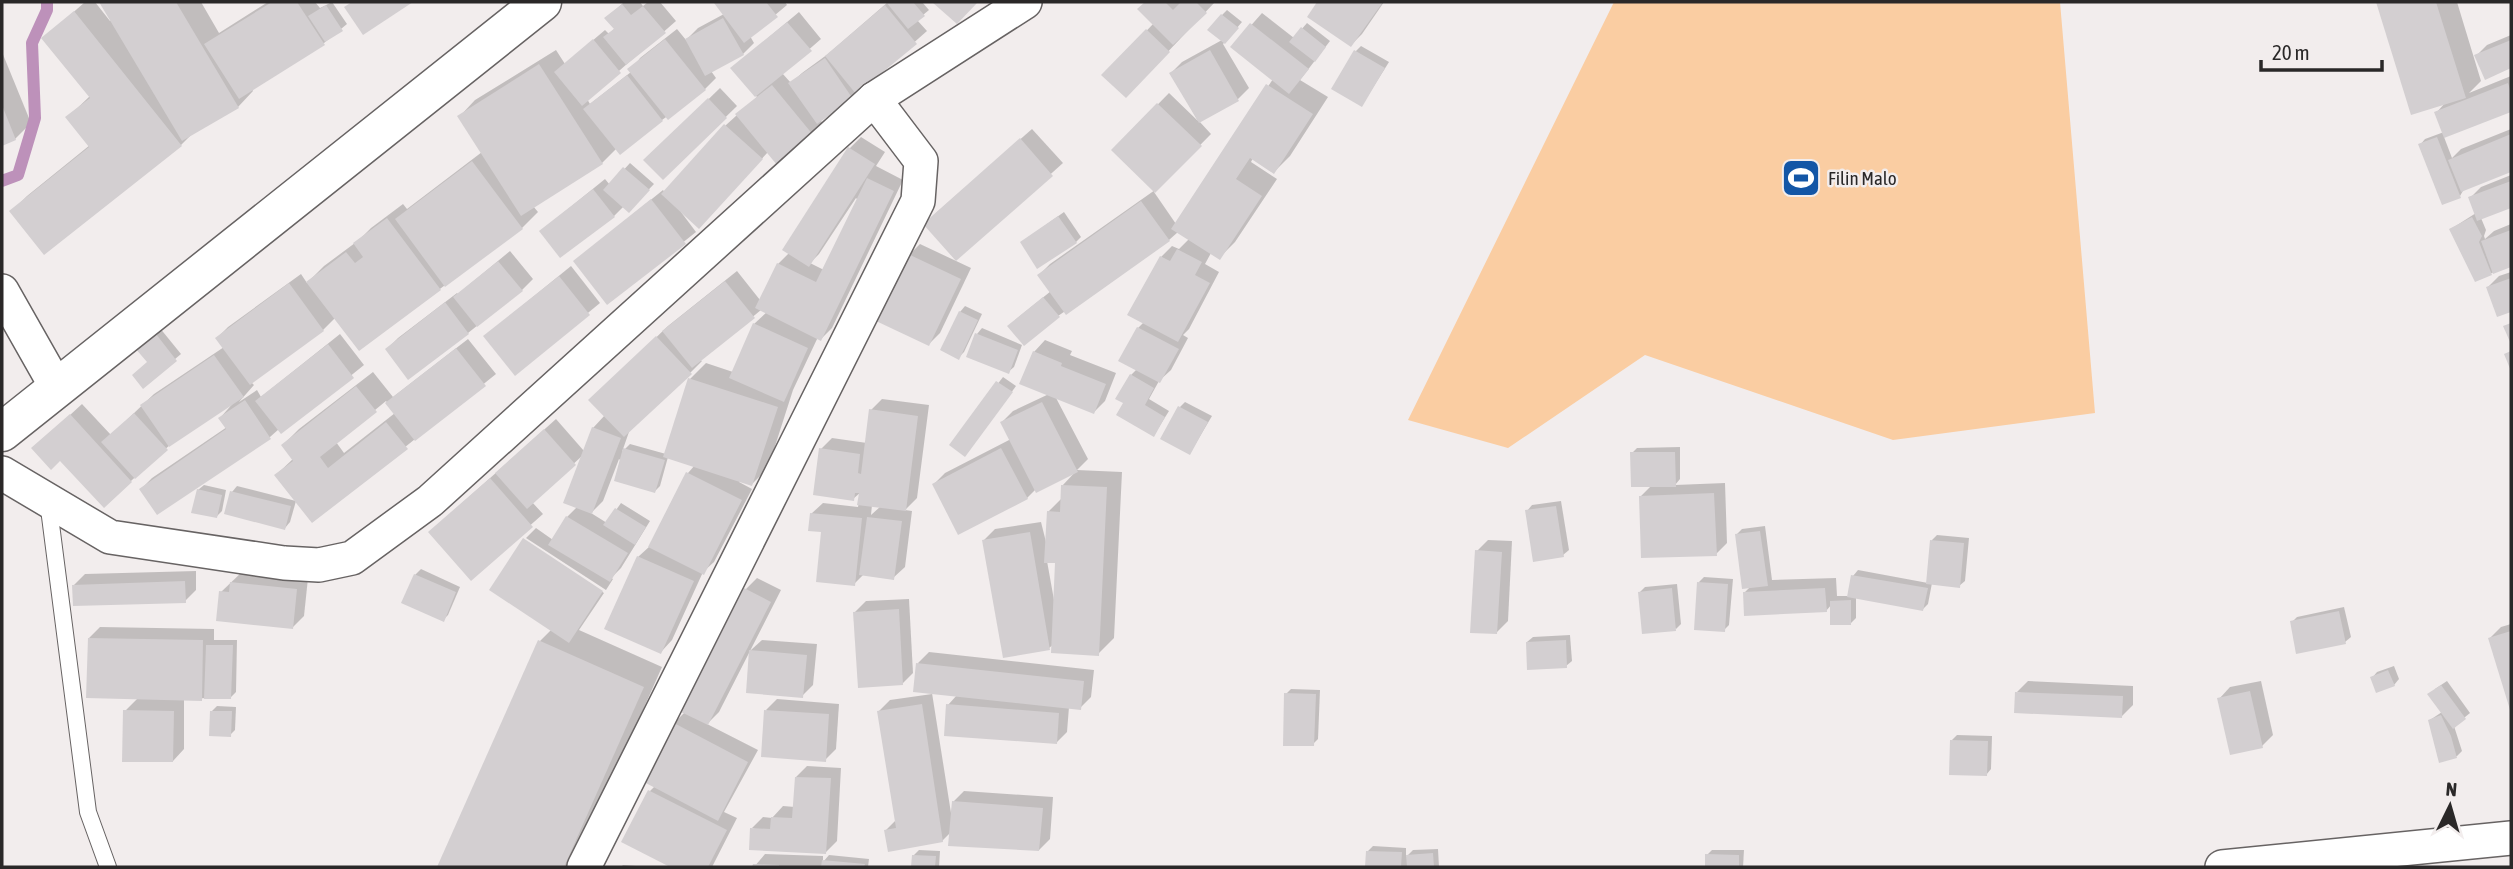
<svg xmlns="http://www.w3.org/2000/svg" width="2513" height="869" font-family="'Asap Condensed',sans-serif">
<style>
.green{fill:#facda2}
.shadow{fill:#0003;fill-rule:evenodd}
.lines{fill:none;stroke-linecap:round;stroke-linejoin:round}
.stream{stroke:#bd91ba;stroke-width:12}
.building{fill:#d3cfd1}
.service-casing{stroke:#676363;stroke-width:18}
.minor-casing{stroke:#676363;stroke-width:36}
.tertiary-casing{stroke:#676363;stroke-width:41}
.service{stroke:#fff;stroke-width:16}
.minor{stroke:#fff;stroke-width:33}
.tertiary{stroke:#fff;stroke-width:38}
.labels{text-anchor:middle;stroke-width:5;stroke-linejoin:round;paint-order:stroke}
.poi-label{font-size:19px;fill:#2a2828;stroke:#f2eded;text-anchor:start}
</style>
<rect width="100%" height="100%" fill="#f2eded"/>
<polygon class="green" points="1614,2 2060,2 2095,413 1893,440 1645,355 1508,448 1408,420"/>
<g class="shadow">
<polygon points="85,2 95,2 110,21 112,20 101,2 201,2 219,33 268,2 315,2 320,8 332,2 347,24 324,43 252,89 253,91 238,107 193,133 181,145 44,253 11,212 27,196 90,145 68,117 90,96 44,38"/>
<polygon points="624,2 640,2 643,6 648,2 660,2 676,21 587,99 590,104 631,72 640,58 677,29 686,40 698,28 724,14 717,3 718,2 785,2 787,5 750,36 754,43 743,54 711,71 716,78 705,89 662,120 617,148 602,163 533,206 538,212 522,228 359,349 335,318 323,330 251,382 254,385 239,402 257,390 261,397 340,334 364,365 281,432 279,429 270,437 158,513 141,489 152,478 227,427 220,418 235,401 173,442 104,506 45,438 82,404 111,435 154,394 224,347 217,338 228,327 301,274 307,283 324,266 359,240 371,228 403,204 407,209 482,152 460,116 475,100 556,50 565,64 605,30 609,34 615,28 607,18"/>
<polygon points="888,2 922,2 929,10 917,20 927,31 851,98 820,119 823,124 812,134 768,152 710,216 682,211 681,212 696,232 607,303 575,261 663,190 665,193 726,125 757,97 732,68 799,12 821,39 782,73 791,83 802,73 828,54"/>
<polygon points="1147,2 1215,2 1126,96 1104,75 1154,23 1139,9"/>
<polygon points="1319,2 1384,2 1362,34 1351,45 1309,16"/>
<polygon points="2378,2 2457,2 2481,81 2469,93 2511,76 2511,110 2444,137 2452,158 2461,149 2511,129 2511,170 2464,189 2460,196 2420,145 2425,139 2444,132 2436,113 2446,102 2412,113"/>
<polygon points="1227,10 1242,22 1223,44 1249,88 1238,99 1199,121 1211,134 1154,192 1176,224 1273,79 1232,47 1262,13 1294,38 1307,23 1330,41 1300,80 1328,97 1290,156 1274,172 1253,158 1251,162 1277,179 1235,242 1219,258 1211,253 1205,264 1219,272 1189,329 1183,335 1188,338 1171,370 1159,381 1149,399 1169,411 1154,435 1125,403 1131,375 1137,369 1138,328 1144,322 1161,257 1172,246 1179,249 1189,239 1178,232 1169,240 1058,316 1015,320 1051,291 1039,275 1050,264 1155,190 1113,150 1169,93 1198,121 1171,73 1182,62 1222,40 1222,15"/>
<polygon points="2511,35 2511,66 2486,77 2476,56 2487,45"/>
<polygon points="1361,46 1389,62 1362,105 1355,52"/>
<polygon points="2,52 31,123 15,139 2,145"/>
<polygon points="720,88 737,106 663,178 646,160"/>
<polygon points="1032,129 1063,163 956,259 936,213"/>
<path d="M861,137L885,152L876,166L903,180L832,328L821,339L818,337L793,390L768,468L752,484L740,480L739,482L752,489L714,562L703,572L672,640L661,652L638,557L650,546L688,473L695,465L668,457L660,486L655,491L619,459L603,501L591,513L607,523L621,503L650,521L621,568L611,578L613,579L606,590L526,538L536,528L553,540L567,517L577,507L582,456L532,502L543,514L471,578L442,521L556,419L584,451L593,428L605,415L591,400L668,326L737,271L760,300L778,264L789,253L784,250L850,148ZM856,198L858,200L824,270L810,263L819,254ZM761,310L767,312L754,324L733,372L706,363L690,379L666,454L630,444L622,452L630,429L691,372L702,361L700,360Z"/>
<polygon points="630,163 654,184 629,210 624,206 614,216 541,231 605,179 610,185"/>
<polygon points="2511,175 2511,206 2481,218 2486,230 2484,236 2485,239 2494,231 2511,224 2511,265 2475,280 2451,229 2476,213 2470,198 2481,187"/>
<polygon points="1064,212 1081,237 1076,242 1022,242"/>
<polygon points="920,244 971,268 940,333 929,344 909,255"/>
<polygon points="510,251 533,279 522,290 468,333 387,349 398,338 457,293 458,294"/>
<polygon points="571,266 600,303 515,373 485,336"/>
<polygon points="2511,272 2511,310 2498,315 2488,287 2499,276"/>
<polygon points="965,306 982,314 964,352 959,357 960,312"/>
<polygon points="155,322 181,354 143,386 149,362"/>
<polygon points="982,328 1022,345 1014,367 1008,372 977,334"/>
<path d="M468,339L496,374L313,521L276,475L294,458L283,445L299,429L373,372L393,397ZM386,401L395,413L344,453L336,442Z"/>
<path d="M1045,340L1072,351L1070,355L1116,373L1105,401L1094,412L1055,396L1088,459L1077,470L1122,472L1114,638L1098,654L1054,644L1049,648L984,540L995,529L1041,522L1047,546L1048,512L1062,498V486L1077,470L1036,489L1027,498L934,484L945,473L1011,439L1002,422L1013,411L1049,394L1034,352ZM1047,561H1057L1054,600Z"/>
<polygon points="1003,377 1016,386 970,449 951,445"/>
<path d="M882,399L929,405L917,498L905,510L912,511L905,567L893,578L864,574L854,584L811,514L823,503L858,507L861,492L853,499L821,449L832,438L867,443L871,410ZM872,505L881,506L871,515Z"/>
<polygon points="1185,402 1212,416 1190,453 1180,407"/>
<polygon points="1680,447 1680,479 1675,485 1725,483 1727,543 1716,554 1640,497 1652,485 1632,453 1637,448"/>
<polygon points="204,485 226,490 222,511 217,516 198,490"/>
<polygon points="237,486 296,501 290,522 285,528 232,492"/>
<polygon points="1561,501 1569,550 1563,555 1527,511 1532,505"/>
<polygon points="1765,526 1772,580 1836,578 1837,596 1849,596 1853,576 1858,570 1928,583 1932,540 1937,535 1969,538 1965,581 1959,586 1932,583 1928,604 1923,609 1856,597 1856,618 1851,623 1832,604 1826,611 1745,592 1750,587 1736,535 1742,529"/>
<polygon points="1488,540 1512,541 1508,621 1496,633 1477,551"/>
<polygon points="524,541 604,593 579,630 662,667 573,867 439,867 540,641 552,629"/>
<polygon points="421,569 460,587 448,615 443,620 415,575"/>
<polygon points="196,571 196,590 185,601 74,585 85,574"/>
<polygon points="243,571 308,578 304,616 293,627 221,592"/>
<polygon points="1704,577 1733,579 1729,625 1724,630 1699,582"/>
<polygon points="757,578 781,590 719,712 707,724 758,750 724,812 737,818 712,867 673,867 624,842 650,791 655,786 674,723 685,712 746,589"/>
<polygon points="1677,584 1681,624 1676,629 1640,592 1645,587"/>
<polygon points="909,599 913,673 902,684 855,612 866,601"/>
<polygon points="2344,607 2351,637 2345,642 2292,622 2297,617"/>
<polygon points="2511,624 2511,709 2490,638 2501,627"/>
<polygon points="100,627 214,629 214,640 237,640 236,692 231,697 184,699 184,749 173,761 125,711 138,698 89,638"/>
<polygon points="1570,635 1572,661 1566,666 1527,642 1533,637"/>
<polygon points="762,640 817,644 813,685 802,696 747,692 751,650"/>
<polygon points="929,652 1094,670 1091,697 1080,708 1069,707 1067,732 1056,743 948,705 957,695 932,693 951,813 953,802 964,791 1053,797 1050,839 1039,850 951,832 942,841 886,830 896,820 879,711 890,700 932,694 918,663"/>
<polygon points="2394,666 2399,679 2394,685 2372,678 2377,672"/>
<polygon points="2028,681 2133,686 2133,705 2122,716 2017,692"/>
<polygon points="2261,681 2273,735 2262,746 2219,699 2230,687"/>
<polygon points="2447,681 2470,713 2454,726 2462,751 2457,756 2440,761 2430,720 2442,712 2435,689"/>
<polygon points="1291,689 1320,690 1318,739 1313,744 1286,694"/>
<polygon points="777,699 839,704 836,749 825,760 766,710"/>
<polygon points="217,706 236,707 235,730 230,735 212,711"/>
<polygon points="1957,735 1992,736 1991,769 1986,775 1952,740"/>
<polygon points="807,766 841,768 837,841 826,852 752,828 763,817 772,818 783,806 795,807 796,777"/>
<polygon points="1373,846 1406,848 1406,857 1413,850 1438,849 1439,867 1408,867 1408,865 1406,867 1367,867 1368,851"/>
<polygon points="919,850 940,851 939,867 913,867 913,856"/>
<polygon points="1712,850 1744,850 1743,867 1707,867 1707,855"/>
<polygon points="765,854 823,856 823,862 829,855 869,859 868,867 754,867"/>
<polygon points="623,865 649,867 621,867"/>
</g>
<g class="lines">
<polyline class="stream" points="2,181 18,175 35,118 32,43 47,10 47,2"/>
</g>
<g class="building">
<polygon points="99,2 176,2 239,108 182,141"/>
<polygon points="272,2 297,2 325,45 239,99 204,44"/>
<polygon points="352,2 413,2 363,35 344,7"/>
<polygon points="716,2 766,2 778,17 744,43 714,3"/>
<polygon points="886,2 913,2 925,16 908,29"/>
<polygon points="932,2 978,2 957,24"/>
<polygon points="1145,2 1165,2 1173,10 1181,2 1196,2 1207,13 1173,45 1137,9"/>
<polygon points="1317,2 1383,2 1351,47 1307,17"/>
<polygon points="2376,2 2436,2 2466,98 2411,115"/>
<polygon points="622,4 631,15 643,6 666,33 626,65 603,37 614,29 604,18"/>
<polygon points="326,5 343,31 325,42 308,16"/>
<polygon points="885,5 917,44 856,94 825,56"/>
<polygon points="74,11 182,146 44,255 9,211 89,147 65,117 90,98 41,38"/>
<polygon points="1221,14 1239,28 1225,44 1207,30"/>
<polygon points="723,18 744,55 705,76 685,39"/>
<polygon points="787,22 812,51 755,97 730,68"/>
<polygon points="1250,23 1309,69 1289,94 1230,47"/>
<polygon points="1301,27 1326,47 1315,62 1289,42"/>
<polygon points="1146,29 1170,52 1126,98 1101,75"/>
<polygon points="593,39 621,73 582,106 554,72"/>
<polygon points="665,39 706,90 668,120 627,69"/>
<polygon points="2511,40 2511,68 2485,80 2474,55"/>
<polygon points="1210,50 1239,101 1199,123 1169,73"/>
<polygon points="1354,50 1385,68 1362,107 1331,89"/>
<polygon points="825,58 853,99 817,124 788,83"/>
<polygon points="539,64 603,164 521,216 457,116"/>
<polygon points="627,75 663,121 620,155 583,109"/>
<polygon points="2508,83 2511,92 2511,112 2444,138 2434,112"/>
<polygon points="1266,84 1313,114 1274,174 1250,158 1236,179 1262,196 1220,260 1171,229"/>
<polygon points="772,85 814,136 777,165 735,114"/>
<polygon points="708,98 727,118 663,180 643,160"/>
<polygon points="1157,103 1202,146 1155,193 1111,150"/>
<polygon points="2,105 16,140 2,146"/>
<polygon points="724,124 763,159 699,229 661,194"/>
<polygon points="2511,134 2511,172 2461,192 2448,160"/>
<polygon points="2437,137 2461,198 2442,205 2418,144"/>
<polygon points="1020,138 1053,176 956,261 923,224"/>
<polygon points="848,147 875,164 809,267 782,250"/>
<polygon points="472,161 523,229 445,287 395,219"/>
<polygon points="623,167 650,190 629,213 603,190"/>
<polygon points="867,178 894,191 821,341 755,308 777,263 816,282"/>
<polygon points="2511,181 2511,208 2477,221 2468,197"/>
<polygon points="593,189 615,217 560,258 539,231"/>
<polygon points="651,199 686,244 607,305 573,261"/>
<polygon points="1141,201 1170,241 1066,315 1037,275"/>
<polygon points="1058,216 1077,243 1037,269 1020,242"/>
<polygon points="2472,217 2482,236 2479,242 2492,275 2475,282 2449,229"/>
<polygon points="387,218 441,290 359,351 306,282 346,252 355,263 363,257 353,243"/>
<polygon points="2511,230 2511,267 2493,274 2481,241"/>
<polygon points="1177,249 1202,262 1195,275 1210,283 1178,342 1127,315 1160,256 1170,261"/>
<polygon points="908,254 961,279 929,346 876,321"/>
<polygon points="498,261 523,291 477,327 453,297"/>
<polygon points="559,276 590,315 515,376 483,336"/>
<polygon points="2511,278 2511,312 2497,317 2486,287"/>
<polygon points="725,281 755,318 692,368 662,331"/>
<polygon points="289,283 324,331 250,385 215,338"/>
<polygon points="1043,297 1060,317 1024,346 1007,326"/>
<polygon points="445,302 469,334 408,380 385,349"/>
<polygon points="959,311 978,320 959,360 940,350"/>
<polygon points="753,323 808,348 784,402 729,378"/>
<polygon points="2511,323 2511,344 2503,326"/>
<polygon points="149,325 177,361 143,389 132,375 147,362 129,341"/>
<polygon points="1137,327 1179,349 1160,383 1118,361"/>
<polygon points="975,333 1018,350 1009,374 966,357"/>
<polygon points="656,336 692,374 624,437 588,400"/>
<polygon points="328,344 354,378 281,434 255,401"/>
<polygon points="456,348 486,386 415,441 385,403"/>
<polygon points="1033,351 1062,363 1061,366 1106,384 1094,414 1019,384"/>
<polygon points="2511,351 2511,371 2504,354"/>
<polygon points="214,355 244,397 169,447 140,405"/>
<polygon points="1130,374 1154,388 1145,405 1165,417 1154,437 1116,415 1123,403 1115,399"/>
<polygon points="688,378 778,407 752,486 663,457"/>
<polygon points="996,381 1013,392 965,457 949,445"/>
<polygon points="356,386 377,412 320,457 328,468 386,422 408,449 312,523 274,475 293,461 281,445"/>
<polygon points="245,400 271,439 157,515 139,489 226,429 218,418"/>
<polygon points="1042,402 1078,472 1036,493 1000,422"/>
<polygon points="1178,406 1208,422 1190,455 1160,439"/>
<polygon points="869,409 918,416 906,511 857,505 859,493 855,493 854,501 813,495 819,448 860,454 858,473 861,474"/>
<polygon points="134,413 168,450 135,479 101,442"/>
<polygon points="70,414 132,482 104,508 60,461 51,470 31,448"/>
<polygon points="592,427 621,438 592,514 563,503"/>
<polygon points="544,429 576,465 527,509 495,473"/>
<polygon points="623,448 665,460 655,493 614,481"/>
<polygon points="1001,448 1028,499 958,535 932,484"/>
<polygon points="1630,452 1675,452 1676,487 1631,487"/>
<polygon points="686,472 742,500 704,575 648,547"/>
<polygon points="490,478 533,527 471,581 428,532"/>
<polygon points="1061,485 1107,487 1099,656 1051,653 1055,563 1044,563 1047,511 1060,512"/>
<polygon points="197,489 222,495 217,518 191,513"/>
<polygon points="230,491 291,506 285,530 224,514"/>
<polygon points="1714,493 1717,556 1641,558 1639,496"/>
<polygon points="1556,506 1564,557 1533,562 1525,510"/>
<polygon points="615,508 646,527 635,545 603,525"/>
<polygon points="810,513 862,518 855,586 816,582 821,532 808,531"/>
<polygon points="566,516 628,553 610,582 548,545"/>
<polygon points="867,517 902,521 894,580 859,575"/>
<polygon points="1760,531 1768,586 1742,589 1735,534"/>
<polygon points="1030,532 1050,650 1003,658 982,540"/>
<polygon points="523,538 603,591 569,643 489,590"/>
<polygon points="1930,540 1964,543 1960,588 1926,584"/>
<polygon points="1475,550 1502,552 1497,634 1470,633"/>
<polygon points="637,556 694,581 661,654 604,629"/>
<polygon points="414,574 456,592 444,622 401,603"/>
<polygon points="1851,575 1928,588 1923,611 1847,597"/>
<polygon points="185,581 186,603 73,606 72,585"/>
<polygon points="230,582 297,589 293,629 216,621 219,591 229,592"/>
<polygon points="1697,582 1728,584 1725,632 1694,630"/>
<polygon points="744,588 771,602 708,725 681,712"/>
<polygon points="1672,588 1676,631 1642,634 1638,592"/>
<polygon points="1825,588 1827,612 1744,616 1743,592"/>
<polygon points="1851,600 1851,625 1830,625 1830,601"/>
<polygon points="899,609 903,685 858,688 853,612"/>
<polygon points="2339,611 2346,644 2296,654 2290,621"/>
<polygon points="2511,631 2511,713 2488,638"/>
<polygon points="88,638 203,640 202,701 86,698"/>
<polygon points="538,640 644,687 564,867 437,867"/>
<polygon points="1566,640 1567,668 1527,670 1526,642"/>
<polygon points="206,645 233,645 231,699 204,699"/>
<polygon points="749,650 807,655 803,698 746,693"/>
<polygon points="916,663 1084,681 1081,710 913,692"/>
<polygon points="2388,670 2395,686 2376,693 2370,677"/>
<polygon points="2441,685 2466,719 2453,729 2427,694"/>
<polygon points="2250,691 2263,748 2230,755 2217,698"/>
<polygon points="2015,692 2123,696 2122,718 2014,713"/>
<polygon points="1284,693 1316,694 1314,746 1283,746"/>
<polygon points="922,704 943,842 888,852 884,830 896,828 877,711"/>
<polygon points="946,704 1059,713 1057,744 944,736"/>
<polygon points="123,710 174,711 173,762 122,762"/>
<polygon points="764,710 829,714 826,762 761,757"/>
<polygon points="210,711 232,711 231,737 209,736"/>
<polygon points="2441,715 2451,736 2457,758 2439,763 2428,720"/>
<polygon points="672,722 748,762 718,821 642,781"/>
<polygon points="1950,740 1988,741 1987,776 1949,775"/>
<polygon points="795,777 831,778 826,854 749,850 750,828 770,829 771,817 792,818"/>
<polygon points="648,790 727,830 708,867 670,867 621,842"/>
<polygon points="952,801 1043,808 1039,851 948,846"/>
<polygon points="1366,851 1402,852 1401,867 1365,867"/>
<polygon points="1433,853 1434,867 1407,867 1406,855"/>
<polygon points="1705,854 1739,855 1739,867 1705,867"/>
<polygon points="912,855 936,856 935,867 911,867"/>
<polygon points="822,860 865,864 864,867 821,867"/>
<polygon points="753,864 779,865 779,867 752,867"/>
</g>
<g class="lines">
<g class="service-casing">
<polyline id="service" points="48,501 88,812 108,867"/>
</g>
<g class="minor-casing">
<g id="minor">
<polyline points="2,291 57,388"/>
<polyline points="2,473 110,537 284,563 319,565 352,558 430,501 874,99 1025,2"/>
<polyline points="584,867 918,201 921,161 874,99"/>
<polyline points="2222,867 2511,838"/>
</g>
</g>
<g class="tertiary-casing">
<polyline id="tertiary" points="2,432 542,2"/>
</g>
<use href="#service" class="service"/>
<use href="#minor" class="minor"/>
<use href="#tertiary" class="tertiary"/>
</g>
<defs>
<g id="stadium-square" transform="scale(2.0125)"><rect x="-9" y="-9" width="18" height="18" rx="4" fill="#1356a6" stroke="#f2eded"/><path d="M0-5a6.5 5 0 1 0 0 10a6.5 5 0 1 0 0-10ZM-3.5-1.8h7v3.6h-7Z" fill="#fff"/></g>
</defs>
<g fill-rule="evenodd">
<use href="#stadium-square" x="1801" y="178"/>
</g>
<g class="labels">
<g class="poi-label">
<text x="1828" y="185">Filin Malo</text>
</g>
</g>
<rect width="2513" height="869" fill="none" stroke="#2a2828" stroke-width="7"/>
<g transform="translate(2450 806) rotate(5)" stroke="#f2eded" stroke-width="5" paint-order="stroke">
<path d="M0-5L12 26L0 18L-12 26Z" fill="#2a2828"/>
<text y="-10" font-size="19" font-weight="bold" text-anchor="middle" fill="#2a2828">N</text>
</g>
<path d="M2261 60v10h121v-10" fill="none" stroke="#2a2828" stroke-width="3.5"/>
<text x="2272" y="60" font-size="21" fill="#2a2828" stroke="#f2eded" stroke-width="5" paint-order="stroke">20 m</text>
</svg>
